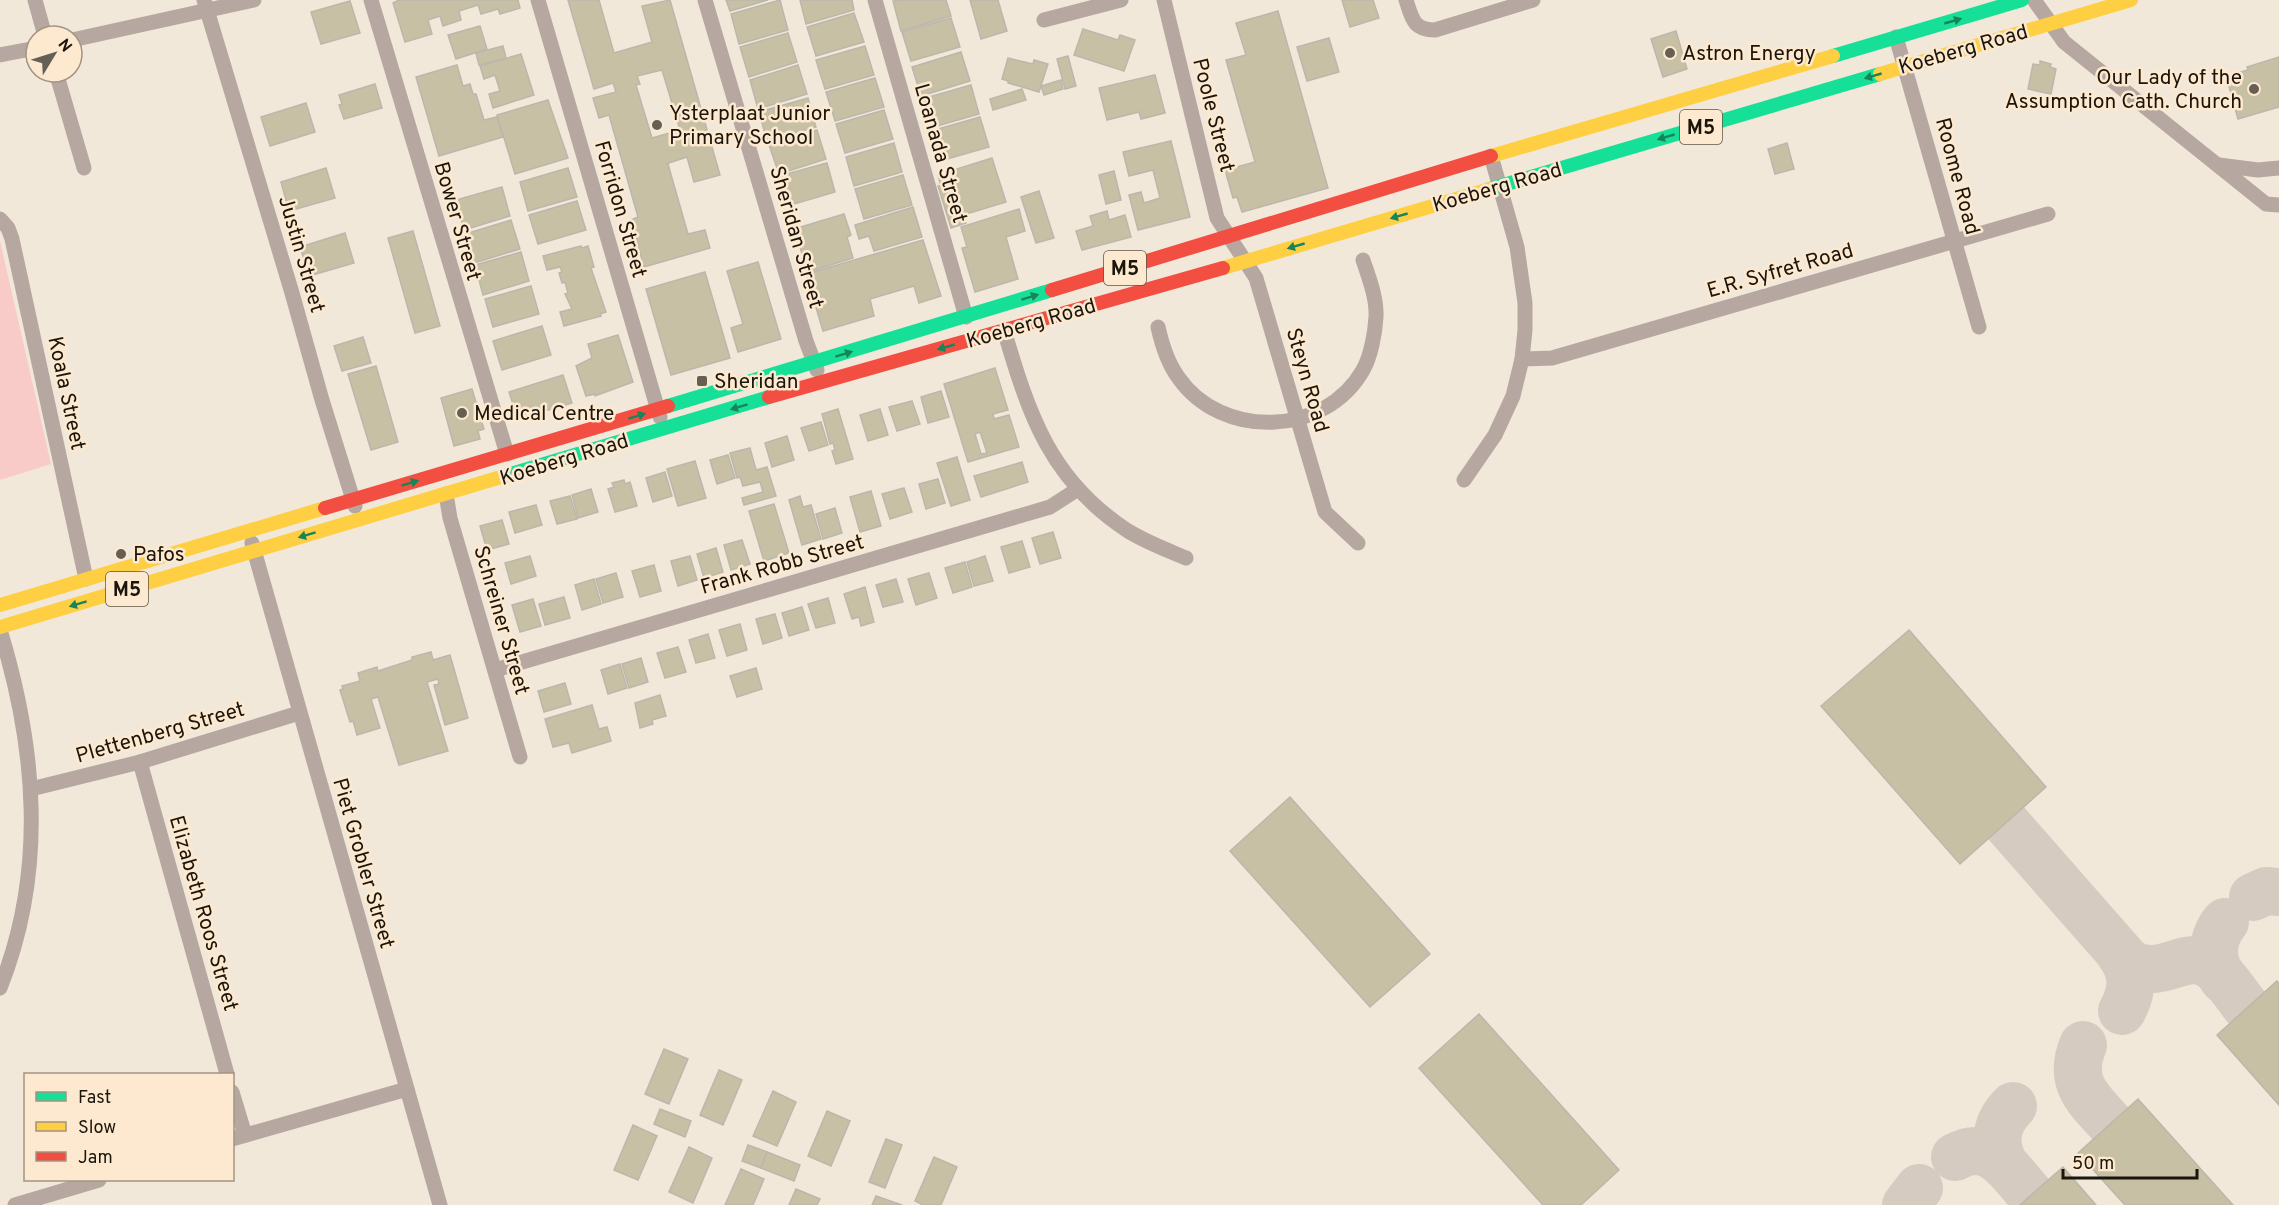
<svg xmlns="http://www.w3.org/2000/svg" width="2279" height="1205" font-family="Overpass,sans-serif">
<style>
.green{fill:#f8cbc8}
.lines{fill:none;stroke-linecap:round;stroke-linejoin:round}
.taxiway{stroke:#d6cbc0;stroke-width:48}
.building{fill:#c7c0a5;stroke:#bcb7ab;stroke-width:1.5;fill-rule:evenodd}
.street{stroke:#b6a8a1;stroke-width:15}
.fast{stroke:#16e098;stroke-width:14}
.slow{stroke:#ffcf43;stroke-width:14}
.jam{stroke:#f24e42;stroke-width:14}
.oneway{fill:#188559}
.poi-dot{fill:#665f54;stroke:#fde9cf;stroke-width:2}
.labels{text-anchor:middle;stroke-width:5;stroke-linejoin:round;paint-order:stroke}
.shield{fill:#fde9cf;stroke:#5f5546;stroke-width:1.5}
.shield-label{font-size:20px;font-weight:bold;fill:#1b150c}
.street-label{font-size:21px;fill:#1b150c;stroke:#fde9cf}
.poi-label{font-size:21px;fill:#1b150c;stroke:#fde9cf;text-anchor:start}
</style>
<rect width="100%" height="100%" fill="#f2e8da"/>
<polygon class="green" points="0,241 51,464 0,480"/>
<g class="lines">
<g class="taxiway">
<path d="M2006,823L2128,962C2163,983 2183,948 2210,965C2224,974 2236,995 2247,1008"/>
<polyline points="2253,897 2266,891 2279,892"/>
<path d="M2120,954C2134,973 2133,991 2122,1011"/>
<path d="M2223,979C2211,961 2211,939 2225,922"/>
<path d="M2083,1045C2068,1082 2087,1098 2111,1124"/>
<path d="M1955,1157C1991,1137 2010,1172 2031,1195"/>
<path d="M2004,1164C1993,1143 1996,1123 2013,1106"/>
<polyline points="1906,1205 1919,1188"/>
</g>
</g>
<g class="building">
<polygon points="518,0 520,8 500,14 498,9 481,14 478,5 459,11 461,20 443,26 440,16 428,20 432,34 405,42 393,3 399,0"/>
<path d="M568,0H599L614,53L652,42L642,6L670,0L720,175L694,182L687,157L666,164H668L688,234L705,230L710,248L644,267L631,220L638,217L609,115L599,118L593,98L616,92L613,83L594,89ZM662,70L680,130L652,138L636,85L640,84L637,76Z"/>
<polygon points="726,0 768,0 730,11"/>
<polygon points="780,0 788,30 739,44 731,14"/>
<polygon points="800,0 852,0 854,10 806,24"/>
<polygon points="898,0 946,0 951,16 901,31 893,1"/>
<polygon points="970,0 998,0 1007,31 981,39"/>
<polygon points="1342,0 1373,0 1379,18 1350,27"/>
<polygon points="350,1 360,33 321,44 311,12"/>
<polygon points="1278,11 1328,188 1242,212 1237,197 1233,198 1225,170 1255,162 1226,60 1246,55 1236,23"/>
<polygon points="854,13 864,42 816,56 807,27"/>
<polygon points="951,18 960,47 911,61 902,32"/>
<polygon points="480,26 487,49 456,59 448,35"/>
<polygon points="1083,29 1118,40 1120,35 1135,40 1124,71 1074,55"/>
<polygon points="1676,31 1687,69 1663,77 1651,39"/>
<polygon points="788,33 797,62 749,77 740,47"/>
<polygon points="1329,38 1339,72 1307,81 1297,47"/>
<polygon points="503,46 506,58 479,65 476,53"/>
<polygon points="865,46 874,75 825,89 816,60"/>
<polygon points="961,52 970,81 921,96 912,67"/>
<polygon points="521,54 534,95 493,108 489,94 500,91 495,75 484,79 480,66"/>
<polygon points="1068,56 1076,86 1065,89 1057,59"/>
<polygon points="2279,57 2279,107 2238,119 2226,76 2248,70 2247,67"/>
<polygon points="1008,58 1033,64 1034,60 1048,64 1039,92 1008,83 1008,81 1002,79"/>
<polygon points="2040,61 2051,64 2050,67 2056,69 2051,94 2028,89 2033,64 2040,65"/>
<polygon points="457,65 463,86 470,84 473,94 476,94 484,120 497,117 503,137 439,156 416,77"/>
<polygon points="798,65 807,94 758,109 750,80"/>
<polygon points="1155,75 1165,113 1141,119 1139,112 1107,120 1099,88"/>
<polygon points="875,78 884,107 835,121 826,92"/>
<polygon points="1061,80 1063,89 1044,95 1041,86"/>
<polygon points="375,84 382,108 344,119 339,105 342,104 339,95"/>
<polygon points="971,85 979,114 930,128 922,99"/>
<polygon points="1022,89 1026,100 993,110 990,99"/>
<polygon points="808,98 816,127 767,141 759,112"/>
<polygon points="548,100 568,158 515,174 497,115"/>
<polygon points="306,103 315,132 270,146 261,117"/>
<polygon points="884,110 893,139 845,153 836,124"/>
<polygon points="980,117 989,147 940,161 931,131"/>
<polygon points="817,130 826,159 779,174 769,145"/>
<polygon points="1171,141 1190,217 1138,230 1129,195 1141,192 1144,203 1160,198 1153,170 1129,176 1123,152"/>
<polygon points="894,143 902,172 854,186 846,157"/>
<polygon points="1787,143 1794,169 1775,174 1768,149"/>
<polygon points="992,158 1006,202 963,215 966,223 951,228 938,186 941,186 938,175"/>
<polygon points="827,163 835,192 787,206 779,176"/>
<polygon points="326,168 335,198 289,211 281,182"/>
<polygon points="568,168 577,197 528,211 520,182"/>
<polygon points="1114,171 1121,200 1106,204 1099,175"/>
<polygon points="903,175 912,205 864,219 855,189"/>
<polygon points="502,187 510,216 464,230 456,200"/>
<polygon points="1039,191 1054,238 1036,243 1021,197"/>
<polygon points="577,201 586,230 538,244 529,215"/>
<polygon points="913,207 922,237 874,251 869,236 859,239 855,225"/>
<polygon points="1019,209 1025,231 1006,237 1018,279 975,292 962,248 967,247 961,227"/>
<polygon points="1107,211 1109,220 1125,215 1131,237 1082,250 1076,231 1093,226 1090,216"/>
<polygon points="844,214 851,235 847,237 853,258 808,272 794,229"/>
<polygon points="511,220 520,249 474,263 465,234"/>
<polygon points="413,231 440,326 415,333 388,238"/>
<polygon points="345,233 354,263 309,276 300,247"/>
<polygon points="923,240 941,296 919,303 914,286 870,299 874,316 823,331 806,274"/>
<polygon points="581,246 582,248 588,246 594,267 591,268 606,312 600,314 601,316 564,326 560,312 572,309 565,294 568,293 565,282 562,283 559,273 562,272 560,267 547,270 543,256"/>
<polygon points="521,252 529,281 483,295 475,265"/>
<polygon points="758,262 781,339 738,352 731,328 743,324 727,271"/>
<polygon points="705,272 730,358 671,375 646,289"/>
<polygon points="531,286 539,314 493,327 485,299"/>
<polygon points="542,326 551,355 502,370 493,341"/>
<polygon points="618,335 633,382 595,396 595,394 586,396 576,366 592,358 588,344"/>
<polygon points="363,337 371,363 342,371 334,346"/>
<polygon points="376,366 398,442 371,450 348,374"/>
<path d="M995,368L1008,410L993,414L994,419L1009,415L1019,447L968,462L944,384ZM980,432L987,453L981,454L975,434Z"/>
<polygon points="563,375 572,403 518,419 509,392"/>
<polygon points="472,389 484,429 478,431 480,439 454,446 441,398"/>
<polygon points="941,391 949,417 928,423 921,397"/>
<polygon points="912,401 920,424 897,431 889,407"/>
<polygon points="838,409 853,459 836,464 832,451 835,450 833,443 830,444 822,414"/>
<polygon points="880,409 888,435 868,441 860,415"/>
<polygon points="821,422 828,445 809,451 801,428"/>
<polygon points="787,436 794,460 772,467 765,443"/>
<polygon points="750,448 756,470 767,467 776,496 744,505 742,498 763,492 760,482 743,486 740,477 737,478 730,453"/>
<polygon points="728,455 735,478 717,484 710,460"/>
<polygon points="957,457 970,500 951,506 937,463"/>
<polygon points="695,461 706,498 678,506 667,469"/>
<polygon points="1022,462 1028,482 981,497 974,476"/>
<polygon points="665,472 672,496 653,502 646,478"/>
<polygon points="938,479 945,503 926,509 919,484"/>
<polygon points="624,480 625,484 630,482 637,506 615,512 608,489 614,487 612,483"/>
<polygon points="904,488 912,512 890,519 882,494"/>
<polygon points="591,489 598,512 578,518 572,495"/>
<polygon points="871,491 881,526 860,532 850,497"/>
<polygon points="570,496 577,519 557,524 550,501"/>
<polygon points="800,496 803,507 811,505 821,539 802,545 789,500"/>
<polygon points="774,504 789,553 764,561 749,511"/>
<polygon points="536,505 542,525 515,533 509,512"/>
<polygon points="835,508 842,533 823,539 816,514"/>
<polygon points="502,520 509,544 487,550 480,526"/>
<polygon points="1053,532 1061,558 1040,564 1032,538"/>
<polygon points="742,540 750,564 731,570 724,545"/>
<polygon points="1022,541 1030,567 1009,573 1001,547"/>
<polygon points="716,548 723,572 704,578 697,554"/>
<polygon points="530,556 536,576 511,584 505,563"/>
<polygon points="690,556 697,580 678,586 671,561"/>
<polygon points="985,556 993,581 974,586 967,562"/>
<polygon points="965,562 972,587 953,593 945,568"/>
<polygon points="654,565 661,591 640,597 632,571"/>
<polygon points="616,573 623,597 603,603 596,579"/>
<polygon points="929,573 937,598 916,605 908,579"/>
<polygon points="594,579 601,604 582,610 575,585"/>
<polygon points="896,579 903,602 883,607 876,585"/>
<polygon points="865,587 874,622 861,626 859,617 852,619 844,594"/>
<polygon points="564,597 570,618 545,625 539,604"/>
<polygon points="828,598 835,623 816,628 808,604"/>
<polygon points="533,599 541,626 520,632 512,605"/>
<polygon points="802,607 809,630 789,636 782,613"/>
<polygon points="775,614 782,638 763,644 756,619"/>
<polygon points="740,624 747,650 727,656 719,630"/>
<polygon points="1909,630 2046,787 1960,864 1821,706"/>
<polygon points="708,634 715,658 696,663 689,640"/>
<polygon points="678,647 686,672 665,678 657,653"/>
<polygon points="431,652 433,660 450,655 468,718 445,725 434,685 439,684 438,679 427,682 448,751 399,765 378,697 371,699 380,728 357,735 353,721 350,722 340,690 343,689 342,686 360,681 358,673 377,667 378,671 412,660 412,657"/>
<polygon points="641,658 648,682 629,688 622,664"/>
<polygon points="620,664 627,688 608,694 601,670"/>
<polygon points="756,668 762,689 737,697 730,676"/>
<polygon points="565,683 571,704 544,712 538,691"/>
<polygon points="660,695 666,716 652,720 653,724 640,728 635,703"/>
<polygon points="592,705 599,729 607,727 611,741 572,753 569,743 553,747 545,719"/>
<polygon points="1290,797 1430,954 1370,1007 1230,851"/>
<polygon points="2277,981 2279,984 2279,1105 2217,1035"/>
<polygon points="1479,1014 1619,1170 1581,1205 1543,1205 1419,1068"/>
<polygon points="664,1049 688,1059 669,1104 645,1094"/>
<polygon points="719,1070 742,1080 723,1125 700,1115"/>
<polygon points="773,1091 796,1102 777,1146 753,1136"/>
<polygon points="2138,1099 2233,1205 2125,1205 2078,1153"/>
<polygon points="660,1109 691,1121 685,1137 654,1124"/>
<polygon points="827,1111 850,1121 831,1166 808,1156"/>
<polygon points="633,1125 657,1136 638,1180 614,1170"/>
<polygon points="886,1139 902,1145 885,1188 869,1182"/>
<polygon points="748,1145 767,1152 761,1168 742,1161"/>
<polygon points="689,1147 712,1158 693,1203 669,1192"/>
<polygon points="767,1152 800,1165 794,1181 761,1168"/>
<polygon points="934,1157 957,1167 941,1205 923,1205 915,1201"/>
<polygon points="2063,1167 2096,1205 2020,1205 2031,1195"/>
<polygon points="741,1169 764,1179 753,1205 725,1205"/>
<polygon points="796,1189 820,1199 817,1205 789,1205"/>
<polygon points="876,1196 902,1205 872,1205"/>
</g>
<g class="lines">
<g class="street">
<polyline points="35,0 45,36"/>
<polyline points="204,0 292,293 322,400 355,506"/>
<polyline points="371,0 507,454"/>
<polyline points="538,0 660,417"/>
<polyline points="705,0 806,341 817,370"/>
<polyline points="875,0 966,317"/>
<polyline points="1164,0 1217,218 1256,278 1325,512 1358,543"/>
<path d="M1406,0C1412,18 1413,30 1435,30L1533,0"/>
<polyline points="2034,0 2064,42 2266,204 2279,205"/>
<polyline points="1044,20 1121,0"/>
<polyline points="1896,37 1979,327"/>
<polyline points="72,40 254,0"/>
<polyline points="0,55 36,48"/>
<polyline points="56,72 84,168"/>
<polyline points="2219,165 2258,170 2279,168"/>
<polyline points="0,219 8,228 12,239 86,579"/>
<path d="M1158,327C1162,345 1167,362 1178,377C1221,440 1325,437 1363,370C1371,356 1375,333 1376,317C1377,298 1369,278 1363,260"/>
<path d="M1004,330C1029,415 1050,480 1128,531C1146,542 1167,550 1186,558"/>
<polyline points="1522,359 1552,358 2048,214"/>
<polyline points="1464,480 1495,435 1513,396 1522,359 1525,330 1525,303 1517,247 1491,156"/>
<polyline points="446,494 450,518 520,757"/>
<polyline points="252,543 440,1205"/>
<path d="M0,630C36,748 47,870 0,988"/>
<polyline points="495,670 1050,507 1078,489"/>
<polyline points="140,762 227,1074"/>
<polyline points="31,789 140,762 299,713"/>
<polyline points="232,1092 245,1135"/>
<polyline points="232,1139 407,1089"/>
<polyline points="15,1205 99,1180"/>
</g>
<g class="fast">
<polyline points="1833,56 2022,0"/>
<polyline points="1490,189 1880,74"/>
<polyline points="668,406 1052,290"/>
<polyline points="501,477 769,397"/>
</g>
<g class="slow">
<polyline points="1880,74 2131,0"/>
<polyline points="1491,156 1833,56"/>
<polyline points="1223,268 1490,189"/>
<polyline points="0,605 325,508"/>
<polyline points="0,627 501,477"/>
</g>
<g class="jam">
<polyline points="1052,290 1491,156"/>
<polyline points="769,397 1223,268"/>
<polyline points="325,508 668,406"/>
</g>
</g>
<defs><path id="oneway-solid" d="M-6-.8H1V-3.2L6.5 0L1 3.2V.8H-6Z" transform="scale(1.5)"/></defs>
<g class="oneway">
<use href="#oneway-solid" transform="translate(1953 21) rotate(-16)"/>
<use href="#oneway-solid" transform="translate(1873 76) rotate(164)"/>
<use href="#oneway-solid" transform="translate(1666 137) rotate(164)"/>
<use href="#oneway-solid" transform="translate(1399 216) rotate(164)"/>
<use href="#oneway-solid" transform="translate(1296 246) rotate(164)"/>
<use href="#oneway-solid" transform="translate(1030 297) rotate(-17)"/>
<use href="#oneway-solid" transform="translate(946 347) rotate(164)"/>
<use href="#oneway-solid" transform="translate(844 354) rotate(-17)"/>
<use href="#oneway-solid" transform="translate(739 407) rotate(163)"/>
<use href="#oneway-solid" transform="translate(637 416) rotate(-17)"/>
<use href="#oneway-solid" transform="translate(410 483) rotate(-17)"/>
<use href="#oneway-solid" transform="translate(307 535) rotate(163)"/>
<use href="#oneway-solid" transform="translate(78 604) rotate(163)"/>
</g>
<g class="poi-dot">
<circle cx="1670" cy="53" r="6"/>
<circle cx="2254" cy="89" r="6"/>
<circle cx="657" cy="125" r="6"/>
<rect x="696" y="375" width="12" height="12" rx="3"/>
<circle cx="462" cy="413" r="6"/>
<circle cx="121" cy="554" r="6"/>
</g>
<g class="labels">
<g class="shield">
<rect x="1680" y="110" width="42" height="34" rx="4.5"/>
<rect x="1104" y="251" width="42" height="34" rx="4.5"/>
<rect x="106" y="572" width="42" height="34" rx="4.5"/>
</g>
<g class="shield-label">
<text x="1701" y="134">M5</text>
<text x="1125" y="275">M5</text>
<text x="127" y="596">M5</text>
</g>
<g class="street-label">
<text transform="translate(1963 49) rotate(-16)" y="7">Koeberg Road</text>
<text transform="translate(1214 115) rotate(76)" y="7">Poole Street</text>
<text transform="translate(941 153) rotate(74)" y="7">Loanada Street</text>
<text transform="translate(1958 176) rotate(75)" y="7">Roome Road</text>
<text transform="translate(1497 187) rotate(-16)" y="7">Koeberg Road</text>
<text transform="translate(621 209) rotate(74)" y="7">Forridon Street</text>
<text transform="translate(458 221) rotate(74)" y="7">Bower Street</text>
<text transform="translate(797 237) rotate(74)" y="7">Sheridan Street</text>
<text transform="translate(302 254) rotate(74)" y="7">Justin Street</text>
<text transform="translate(1780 270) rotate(-16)" y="7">E.R. Syfret Road</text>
<text transform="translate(1031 323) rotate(-16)" y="7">Koeberg Road</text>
<text transform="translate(1308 380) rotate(74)" y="7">Steyn Road</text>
<text transform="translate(67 393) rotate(78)" y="7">Koala Street</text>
<text transform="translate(564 459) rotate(-17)" y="7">Koeberg Road</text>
<text transform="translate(782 564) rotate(-16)" y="7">Frank Robb Street</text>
<text transform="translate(502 620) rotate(74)" y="7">Schreiner Street</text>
<text transform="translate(160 732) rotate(-16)" y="7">Plettenberg Street</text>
<text transform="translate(364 863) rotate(74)" y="7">Piet Grobler Street</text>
<text transform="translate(204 913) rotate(74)" y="7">Elizabeth Roos Street</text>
</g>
<g class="poi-label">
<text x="1682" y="60">Astron Energy</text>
<text x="2242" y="84" text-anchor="end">Our Lady of the<tspan x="2242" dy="24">Assumption Cath. Church</tspan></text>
<text x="669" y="120">Ysterplaat Junior<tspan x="669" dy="24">Primary School</tspan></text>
<text x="714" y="388">Sheridan</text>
<text x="474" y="420">Medical Centre</text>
<text x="133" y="561">Pafos</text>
</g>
</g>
<rect x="24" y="1073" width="210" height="108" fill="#fde9cf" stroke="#a39481" stroke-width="1.5"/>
<rect x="36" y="1092" width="30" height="9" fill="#16e098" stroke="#a39481" stroke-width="1.5"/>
<text x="78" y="1103" font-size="18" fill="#1b150c">Fast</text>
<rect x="36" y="1122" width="30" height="9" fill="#ffcf43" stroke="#a39481" stroke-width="1.5"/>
<text x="78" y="1133" font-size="18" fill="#1b150c">Slow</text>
<rect x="36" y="1152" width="30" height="9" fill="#f24e42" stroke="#a39481" stroke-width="1.5"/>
<text x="78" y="1163" font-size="18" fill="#1b150c">Jam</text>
<g transform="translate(54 54) rotate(52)"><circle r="28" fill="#fde9cf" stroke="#a39481" stroke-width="1.5"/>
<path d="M0-4.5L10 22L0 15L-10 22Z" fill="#665f54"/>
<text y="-9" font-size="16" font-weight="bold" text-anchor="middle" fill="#1b150c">N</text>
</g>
<path d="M2063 1169v9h134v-9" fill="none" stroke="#1b150c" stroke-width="3"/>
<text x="2072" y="1169" font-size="18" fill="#1b150c" stroke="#fde9cf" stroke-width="4.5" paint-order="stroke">50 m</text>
</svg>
